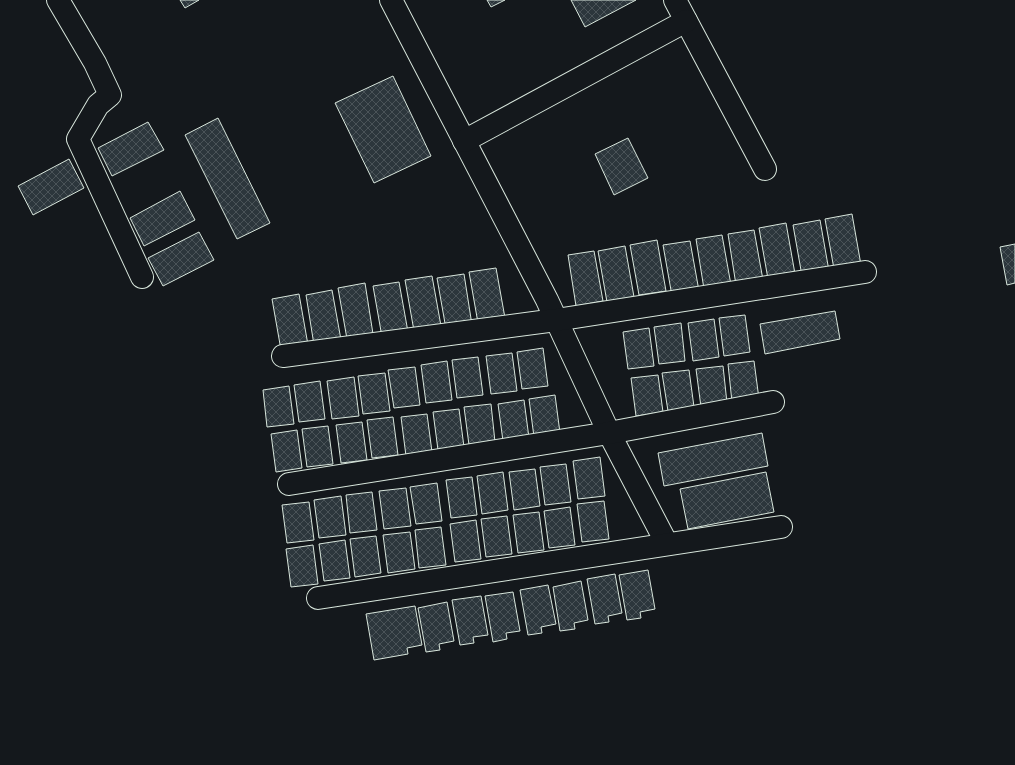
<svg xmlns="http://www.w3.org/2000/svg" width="1015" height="765" font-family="Lora,serif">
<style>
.building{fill:url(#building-cross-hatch);stroke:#d8e6dc}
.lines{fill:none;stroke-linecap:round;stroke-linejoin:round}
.street-casing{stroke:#d8e6dc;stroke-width:24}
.street{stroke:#14181c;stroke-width:22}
</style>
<defs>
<pattern id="building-cross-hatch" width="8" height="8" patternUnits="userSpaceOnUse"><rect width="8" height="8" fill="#2c363c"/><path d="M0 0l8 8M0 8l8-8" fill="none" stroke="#4a5358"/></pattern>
</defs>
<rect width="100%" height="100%" fill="#14181c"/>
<g class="building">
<polygon points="180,0 199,0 185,8"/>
<polygon points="487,0 505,0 491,7"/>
<polygon points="571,0 636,0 585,27"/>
<polygon points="393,76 431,156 374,183 335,103"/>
<polygon points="218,118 270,223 237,239 185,135"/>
<polygon points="148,122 164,150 112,176 98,148"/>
<polygon points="628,138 648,178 614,195 595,154"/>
<polygon points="69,159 84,188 33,215 18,186"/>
<polygon points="180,191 195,220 144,246 130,218"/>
<polygon points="852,214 861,265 834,269 825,219"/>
<polygon points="820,220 829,271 802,276 793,225"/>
<polygon points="786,223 795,274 768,279 759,228"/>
<polygon points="754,230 763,280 736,285 728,234"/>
<polygon points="199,232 214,260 163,286 148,258"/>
<polygon points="722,235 731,285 704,289 696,239"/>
<polygon points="657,240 666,291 639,295 630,245"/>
<polygon points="690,241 699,291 672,296 663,245"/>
<polygon points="1015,244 1015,283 1007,285 1000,247"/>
<polygon points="625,246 634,297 607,302 598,251"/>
<polygon points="594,251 603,301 576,306 568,255"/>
<polygon points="496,268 505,318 478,323 469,272"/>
<polygon points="464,274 472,325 446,329 437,278"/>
<polygon points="432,276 441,326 414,331 405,280"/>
<polygon points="399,282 408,332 382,337 373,286"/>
<polygon points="365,283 373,334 347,339 338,288"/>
<polygon points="332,290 341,340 314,345 306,295"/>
<polygon points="299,294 308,345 281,350 272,299"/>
<polygon points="835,311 840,339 765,354 760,324"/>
<polygon points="745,315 750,352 724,356 719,318"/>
<polygon points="714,319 719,357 693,361 688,323"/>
<polygon points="681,323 685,361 659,364 654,327"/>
<polygon points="649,328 654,366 628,369 623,332"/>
<polygon points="543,348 548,386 522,389 517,352"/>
<polygon points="512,353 517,391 491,394 486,356"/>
<polygon points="478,357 483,395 457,398 452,360"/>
<polygon points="447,361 452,400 426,403 421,365"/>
<polygon points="754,361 759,399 732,402 728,364"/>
<polygon points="723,366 727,403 701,407 696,369"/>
<polygon points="415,367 420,405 394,408 388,370"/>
<polygon points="689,370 694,407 668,411 662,373"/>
<polygon points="385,373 390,411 363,414 358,376"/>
<polygon points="658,375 663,412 636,416 631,378"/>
<polygon points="354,377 359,416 332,419 327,381"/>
<polygon points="320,381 325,419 299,422 294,385"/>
<polygon points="289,386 294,424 267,427 263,390"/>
<polygon points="555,395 560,433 534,437 529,399"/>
<polygon points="524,400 529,438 503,441 498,404"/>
<polygon points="491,404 495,442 469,445 464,407"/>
<polygon points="459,409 464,447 438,450 433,412"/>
<polygon points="427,414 432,452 406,456 401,417"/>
<polygon points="393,417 398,455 372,458 367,420"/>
<polygon points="362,422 367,460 341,463 336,425"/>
<polygon points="328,426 333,464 307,467 302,429"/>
<polygon points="297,430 302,468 276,472 271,434"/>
<polygon points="762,433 768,466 664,486 658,453"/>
<polygon points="600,457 605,496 578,499 573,461"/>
<polygon points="566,464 571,502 545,505 540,467"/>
<polygon points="535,469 540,506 514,510 509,472"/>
<polygon points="503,472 508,510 482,514 477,476"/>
<polygon points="766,472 774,512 688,529 680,489"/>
<polygon points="472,477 477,515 451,518 446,480"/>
<polygon points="437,483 442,521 416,524 410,487"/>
<polygon points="406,488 411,526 384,529 379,491"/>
<polygon points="372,492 377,530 350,533 346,495"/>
<polygon points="341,496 346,535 319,538 314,500"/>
<polygon points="604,501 609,539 582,542 577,504"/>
<polygon points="309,502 314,540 287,543 282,505"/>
<polygon points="570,507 575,545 549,548 544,511"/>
<polygon points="539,512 544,550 518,553 513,515"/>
<polygon points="507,516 512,554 486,557 481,519"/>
<polygon points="476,520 481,559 455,562 450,524"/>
<polygon points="441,527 446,565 419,568 415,530"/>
<polygon points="410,532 415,569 388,573 383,535"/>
<polygon points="376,536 381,573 355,577 350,539"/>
<polygon points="345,540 350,578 324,581 319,544"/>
<polygon points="313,545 318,584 291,587 286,549"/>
<polygon points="648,570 655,609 640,612 641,618 627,620 619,575"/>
<polygon points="615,574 622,613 608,616 609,622 595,624 587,579"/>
<polygon points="581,581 588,620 574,623 575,629 560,631 553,587"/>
<polygon points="548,585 556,624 541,627 542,633 528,635 520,590"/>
<polygon points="513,592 520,631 506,633 507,639 493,642 485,596"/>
<polygon points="481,596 488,635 473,637 474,643 460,645 452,600"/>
<polygon points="447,602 454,641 439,644 440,650 426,652 418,608"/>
<polygon points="415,606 422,645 407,648 408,654 374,660 366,614"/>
</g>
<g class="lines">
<g class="street-casing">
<g id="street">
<polyline points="58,0 95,63 110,95 98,105 78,139 142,277"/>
<polyline points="391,0 547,300 609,433 667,544"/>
<polyline points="675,0 765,169"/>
<polyline points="464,141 686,21"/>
<polyline points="283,356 556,320 865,272"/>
<polyline points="289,484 609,433 773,402"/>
<polyline points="318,598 781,527"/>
</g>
</g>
<use href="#street" class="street"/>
</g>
</svg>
